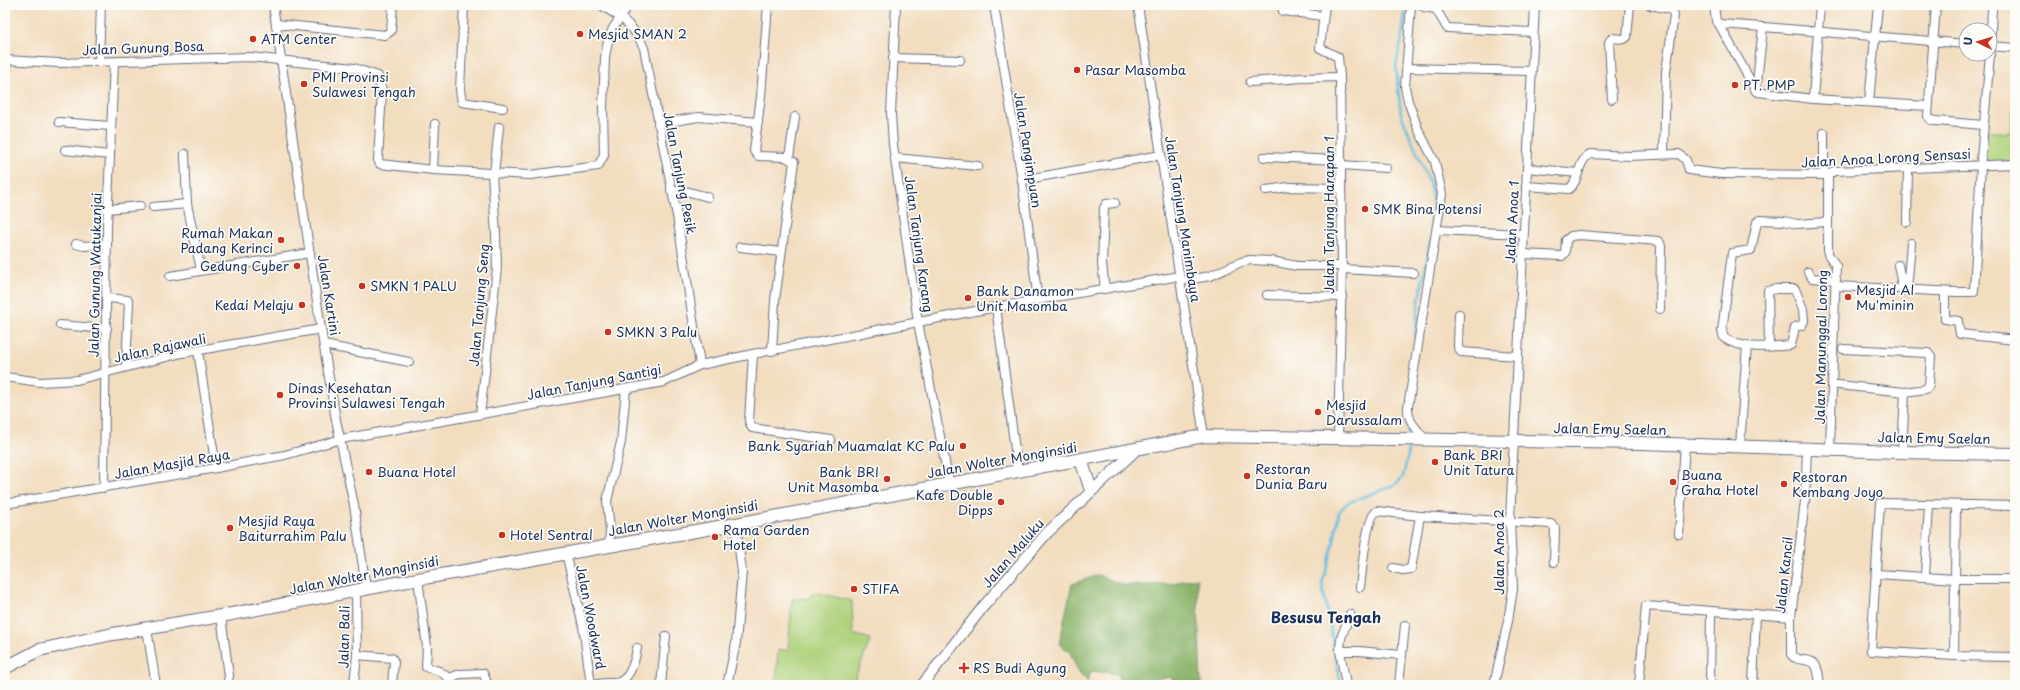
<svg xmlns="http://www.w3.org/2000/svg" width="2020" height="690" font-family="'Playpen Sans',sans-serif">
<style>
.green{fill:#aed27b;stroke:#64806c}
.forest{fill:#8ab46b;stroke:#527264}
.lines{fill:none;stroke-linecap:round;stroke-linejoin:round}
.stream{stroke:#5fbedd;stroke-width:2.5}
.minor-casing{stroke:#666c80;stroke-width:10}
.major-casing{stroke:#666c80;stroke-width:12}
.highway-casing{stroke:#666c80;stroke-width:14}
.minor{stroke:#fff;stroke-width:8}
.major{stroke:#fff;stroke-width:10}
.highway{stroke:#fff;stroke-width:12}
.poi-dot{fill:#c8321e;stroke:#fdfcf7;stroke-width:1.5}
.labels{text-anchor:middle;stroke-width:3.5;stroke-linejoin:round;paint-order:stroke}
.poi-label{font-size:13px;fill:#1b2f5e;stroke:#fdfcf7;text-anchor:start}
.street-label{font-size:13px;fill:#1b2f5e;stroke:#fdfcf7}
.quarter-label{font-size:15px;font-weight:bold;fill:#1b2f5e;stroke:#fdfcf7}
</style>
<rect width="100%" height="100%" fill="#fdfcf7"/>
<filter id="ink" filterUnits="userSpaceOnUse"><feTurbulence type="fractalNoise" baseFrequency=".025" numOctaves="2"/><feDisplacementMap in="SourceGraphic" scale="8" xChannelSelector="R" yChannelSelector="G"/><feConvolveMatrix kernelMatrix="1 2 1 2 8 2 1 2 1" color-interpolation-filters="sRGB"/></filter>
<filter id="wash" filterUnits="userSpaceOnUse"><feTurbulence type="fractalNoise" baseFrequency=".012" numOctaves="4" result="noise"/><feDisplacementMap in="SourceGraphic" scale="16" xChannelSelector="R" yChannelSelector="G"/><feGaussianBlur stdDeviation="0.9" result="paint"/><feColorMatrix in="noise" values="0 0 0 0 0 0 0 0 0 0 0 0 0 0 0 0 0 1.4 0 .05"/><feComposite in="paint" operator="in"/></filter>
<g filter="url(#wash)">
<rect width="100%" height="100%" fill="#f2ddbf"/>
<g class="green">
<polygon points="2014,102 2015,102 2015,162 1985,162 1986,131 2011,133"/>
<polygon points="812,593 819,593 852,601 853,634 871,639 852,685 776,685 778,650 788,650 792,599 810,598"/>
</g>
<path class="forest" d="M1098,575L1123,585L1167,584L1197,578L1201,685H1173L1172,677C1153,679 1137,683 1118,684L1119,674L1091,671L1088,682L1078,671L1070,652L1059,644L1072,584Z"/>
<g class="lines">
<g class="stream">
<polyline points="1406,5 1401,43 1396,65 1398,89 1401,114 1430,184 1434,208 1433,225"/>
<polyline points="1415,338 1419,300 1430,242"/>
<polyline points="1408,435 1408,420"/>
<polyline points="1341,685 1322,584 1332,550 1339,512 1347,503 1387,488 1396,484 1403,477 1408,455 1408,442"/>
</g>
</g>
</g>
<g filter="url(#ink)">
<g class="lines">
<g class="minor-casing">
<g id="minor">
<polyline points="273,5 321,329 336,420 354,505 366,588"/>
<polyline points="464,5 460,90 462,102 503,108"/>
<path d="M601,5C622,18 633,24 644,48L677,216L700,365"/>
<polyline points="768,5 761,96 754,151 758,156 786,157 794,162 775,300 772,351"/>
<polyline points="896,5 891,114 893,145 918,322 949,483"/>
<polyline points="994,5 1022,180 1038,300"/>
<polyline points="1138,5 1204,436"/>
<polyline points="1282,5 1283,11 1323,16"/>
<polyline points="1325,5 1320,48 1338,57 1340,77 1342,266 1338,438"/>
<path d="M1411,5L1405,87L1408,101L1418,129L1435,162L1442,194L1408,407C1407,422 1418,429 1426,441"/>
<polyline points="1650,5 1671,9 1674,15 1666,72 1664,153"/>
<polyline points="1714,5 1716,21 1719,24 1763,27 1756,91 1758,92 1813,99 1927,106"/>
<polyline points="1936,5 1928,116 1931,120 1936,121 1983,125"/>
<polyline points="1424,7 1436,9 1447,28 1533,32"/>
<polyline points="276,24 385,35 391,31 393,5"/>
<polyline points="1719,24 1756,91"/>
<polyline points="1763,27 1966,44"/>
<polyline points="1990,46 2015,48"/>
<polyline points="1990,49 1992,9"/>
<polyline points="893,58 960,60"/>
<polyline points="5,60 59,63 250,57 354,68 378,76 382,91 378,160 380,164 433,170 530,175 598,166 604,155 603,107 605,57 608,41 613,28 629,5"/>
<polyline points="99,62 101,5"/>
<polyline points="1406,68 1531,71"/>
<polyline points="1250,82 1302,78 1340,77"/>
<polyline points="1612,99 1609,42 1612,38 1624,39 1627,37 1630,5"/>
<polyline points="1813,99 1820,5"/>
<polyline points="1869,102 1878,5"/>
<polyline points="59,122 110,126"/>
<polyline points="658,124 698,117 758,122"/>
<polyline points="1824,133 1824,175"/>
<polyline points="65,150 109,155"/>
<polyline points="185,154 187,204 201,270"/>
<polyline points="1264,157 1341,160"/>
<polyline points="789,158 795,117"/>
<polyline points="895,158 978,166"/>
<polyline points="1981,159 1990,54"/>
<polyline points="1341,165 1386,168"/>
<polyline points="1527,168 1578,173"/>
<polyline points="433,170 435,124"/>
<polyline points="494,174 499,127"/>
<polyline points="1828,175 1828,254 1836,266 1830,449"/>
<polyline points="1022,180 1161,155"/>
<path d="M1526,186L1569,189C1580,181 1577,161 1590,154L1629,156L1679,154L1686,160L1689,170L1721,174L1828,175L1834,171L2015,164"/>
<polyline points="671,190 682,190 708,197"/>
<polyline points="1266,190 1289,187 1341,188"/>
<polyline points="153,207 187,204"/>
<polyline points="107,209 140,206"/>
<polyline points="1907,222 1908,170"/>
<polyline points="1437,230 1523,234"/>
<polyline points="76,244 84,246 107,244"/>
<polyline points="740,247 781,252"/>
<polyline points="1523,254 1562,256 1565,253 1566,240 1571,236 1579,235 1659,241 1661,246 1660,309"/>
<polyline points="1898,265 1903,290"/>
<polyline points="1342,269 1414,273"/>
<polyline points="1808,272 1812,278 1836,280"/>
<polyline points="170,276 310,253"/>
<polyline points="1181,281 1210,276 1241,262 1250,260 1271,261 1297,266 1342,266"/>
<polyline points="1836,286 1956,292 1971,292 1974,291 1981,165"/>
<polyline points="1105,289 1102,264 1104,208 1106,204 1115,203"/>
<polyline points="1907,290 1911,243"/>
<polyline points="1945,292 1945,319 1958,321 1960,334 2015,340"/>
<polyline points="1267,295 1342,297"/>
<polyline points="107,298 128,300 129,302 126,367"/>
<polyline points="996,307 1018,472"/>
<polyline points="1459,314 1458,347 1461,352 1517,356"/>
<polyline points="60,325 107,329"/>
<polyline points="324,345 409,362"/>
<path d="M1769,347L1768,291L1776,289H1795L1803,309L1804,321L1802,325L1795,327L1791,345C1771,347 1741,350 1724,338L1722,331L1732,253L1751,250L1757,222L1760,220L1784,221L1797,224L1827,222"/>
<polyline points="198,351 216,468"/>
<polyline points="753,354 749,421 752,428 831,440"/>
<polyline points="5,377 40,382 77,380 182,353 321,329"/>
<polyline points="1838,385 1905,392 1926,389 1929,385 1931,357 1928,353 1843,349"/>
<polyline points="480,415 497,268 496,234 492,174"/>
<polyline points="1740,446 1747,345"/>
<path d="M1807,449L1805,501L1791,617V654C1796,663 1812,657 1816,666C1819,671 1819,679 1820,685"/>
<polyline points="1902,452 1905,392"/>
<polyline points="104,488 107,226 114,62"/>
<polyline points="5,504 216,468 285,455 341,439 664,382 700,365 753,354 996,307 1180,276"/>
<polyline points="2015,506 1880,503 1871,651 1954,656 2015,657"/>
<polyline points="1679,534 1685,445"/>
<polyline points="609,546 610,530 607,501 621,442 626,389"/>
<polyline points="566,553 583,626 591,685"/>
<polyline points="1393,568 1403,570 1411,569 1420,516"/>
<polyline points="1877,574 1955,579 2015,579"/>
<polyline points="1925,577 1929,505"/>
<polyline points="418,579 427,647 426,667 439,671 449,678 449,685"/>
<path d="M1360,587C1362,573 1366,516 1377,511L1420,516L1551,524L1555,528L1554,562"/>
<polyline points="221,616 229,676 227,685"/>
<polyline points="147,629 156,685"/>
<polyline points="1340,651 1359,651 1401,655"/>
<polyline points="357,655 392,658 394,662 392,685"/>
<polyline points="1954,656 1956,505"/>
<polyline points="449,678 460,674 483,673 488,685"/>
<polyline points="354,685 357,655 356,590"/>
<path d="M595,685C601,682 607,683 614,683C630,682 635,661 637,648"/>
<polyline points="661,685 666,636"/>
<polyline points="727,685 736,643 742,572 736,524"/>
<polyline points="1346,685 1340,651 1341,638 1350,614"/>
<polyline points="1399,685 1405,625"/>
<polyline points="1494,685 1508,621 1513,589 1510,520 1535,5"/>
<polyline points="1639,685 1646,606 1791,617"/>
<polyline points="1710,685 1711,611"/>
<polyline points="1753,685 1756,614"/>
</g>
</g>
<g class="major-casing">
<polyline id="major" points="922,685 983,607 1047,533 1136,450"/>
</g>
<g class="highway-casing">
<g id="highway">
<polyline points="1081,460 1091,490"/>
<polyline points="5,668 39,650 113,634 221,616 418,579 736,524 1204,436 1641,443 1898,452 2015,454"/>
</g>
</g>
<use href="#minor" class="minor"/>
<use href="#major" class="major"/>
<use href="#highway" class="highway"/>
</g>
</g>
<g class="poi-dot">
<circle cx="580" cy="34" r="4"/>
<circle cx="253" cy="39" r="4"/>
<circle cx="1077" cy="70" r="4"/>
<circle cx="304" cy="84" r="4"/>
<circle cx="1735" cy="85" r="4"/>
<circle cx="1365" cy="209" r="4"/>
<circle cx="281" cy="240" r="4"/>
<circle cx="297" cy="266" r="4"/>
<circle cx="362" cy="286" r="4"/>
<circle cx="1848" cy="297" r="4"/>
<circle cx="968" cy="298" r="4"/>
<circle cx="302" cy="305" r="4"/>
<circle cx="608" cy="332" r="4"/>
<circle cx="280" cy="395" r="4"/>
<circle cx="1318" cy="412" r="4"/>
<circle cx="963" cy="446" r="4"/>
<circle cx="1435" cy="462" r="4"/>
<circle cx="369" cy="472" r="4"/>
<circle cx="1247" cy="476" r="4"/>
<circle cx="887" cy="479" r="4"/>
<circle cx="1673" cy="482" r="4"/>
<circle cx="1784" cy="484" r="4"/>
<circle cx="1001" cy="502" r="4"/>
<circle cx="230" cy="528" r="4"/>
<circle cx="502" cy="535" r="4"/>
<circle cx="715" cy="537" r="4"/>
<circle cx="854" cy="589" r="4"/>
<path d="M962 662h4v4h4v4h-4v4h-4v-4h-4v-4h4z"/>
</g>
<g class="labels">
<g class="poi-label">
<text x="588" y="39">Mesjid SMAN 2</text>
<text x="261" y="44">ATM Center</text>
<text x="1085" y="75">Pasar Masomba</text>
<text x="312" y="82">PMI Provinsi<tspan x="312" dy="15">Sulawesi Tengah</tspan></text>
<text x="1743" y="90">PT. PMP</text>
<text x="1373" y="214">SMK Bina Potensi</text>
<text x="273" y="238" text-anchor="end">Rumah Makan<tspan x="273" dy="15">Padang Kerinci</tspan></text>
<text x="289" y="271" text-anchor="end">Gedung Cyber</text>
<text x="370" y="291">SMKN 1 PALU</text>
<text x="1856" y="295">Mesjid Al<tspan x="1856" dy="15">Mu'minin</tspan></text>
<text x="976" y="296">Bank Danamon<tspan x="976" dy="15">Unit Masomba</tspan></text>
<text x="294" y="310" text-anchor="end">Kedai Melaju</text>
<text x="616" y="337">SMKN 3 Palu</text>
<text x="288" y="393">Dinas Kesehatan<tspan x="288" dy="15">Provinsi Sulawesi Tengah</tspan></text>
<text x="1326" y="410">Mesjid<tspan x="1326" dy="15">Darussalam</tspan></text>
<text x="955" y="451" text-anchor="end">Bank Syariah Muamalat KC Palu</text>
<text x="1443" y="460">Bank BRI<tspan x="1443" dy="15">Unit Tatura</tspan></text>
<text x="1255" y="474">Restoran<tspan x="1255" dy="15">Dunia Baru</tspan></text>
<text x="377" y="477">Buana Hotel</text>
<text x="879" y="477" text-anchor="end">Bank BRI<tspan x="879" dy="15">Unit Masomba</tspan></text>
<text x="1681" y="480">Buana<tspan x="1681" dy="15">Graha Hotel</tspan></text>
<text x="1792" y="482">Restoran<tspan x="1792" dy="15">Kembang Joyo</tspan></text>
<text x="993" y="500" text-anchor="end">Kafe Double<tspan x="993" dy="15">Dipps</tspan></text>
<text x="238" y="526">Mesjid Raya<tspan x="238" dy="15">Baiturrahim Palu</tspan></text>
<text x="723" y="535">Rama Garden<tspan x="723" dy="15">Hotel</tspan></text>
<text x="510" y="540">Hotel Sentral</text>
<text x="862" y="594">STIFA</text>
<text x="973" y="673">RS Budi Agung</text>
</g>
<g class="street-label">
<text transform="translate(143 48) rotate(-2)" y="5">Jalan Gunung Bosa</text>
<text transform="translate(1028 150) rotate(81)" y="5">Jalan Pangimpuan</text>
<text transform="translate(1886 158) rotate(-3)" y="5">Jalan Anoa Lorong Sensasi</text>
<text transform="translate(680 173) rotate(79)" y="5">Jalan Tanjung Pesik</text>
<text transform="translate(1329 215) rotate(-90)" y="5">Jalan Tanjung Harapan 1</text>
<text transform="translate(1183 219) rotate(81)" y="5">Jalan Tanjung Manimbaya</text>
<text transform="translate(1512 222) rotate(-87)" y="5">Jalan Anoa 1</text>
<text transform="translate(919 244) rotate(82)" y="5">Jalan Tanjung Karang</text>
<text transform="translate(95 275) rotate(-89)" y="5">Jalan Gunung Watukanjai</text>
<text transform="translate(329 295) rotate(81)" y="5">Jalan Kartini</text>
<text transform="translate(479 305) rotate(-85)" y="5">Jalan Tanjung Seng</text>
<text transform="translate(1821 347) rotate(-89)" y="5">Jalan Manunggal Lorong</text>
<text transform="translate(160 348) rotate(-12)" y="5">Jalan Rajawali</text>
<text transform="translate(594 382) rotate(-11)" y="5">Jalan Tanjung Santigi</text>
<text transform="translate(1610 429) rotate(1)" y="5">Jalan Emy Saelan</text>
<text transform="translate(1934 438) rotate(1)" y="5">Jalan Emy Saelan</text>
<text transform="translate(1002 460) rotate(-10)" y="5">Jalan Wolter Monginsidi</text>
<text transform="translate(172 464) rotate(-10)" y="5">Jalan Masjid Raya</text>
<text transform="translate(683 518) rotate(-10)" y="5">Jalan Wolter Monginsidi</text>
<text transform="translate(1499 552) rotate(-90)" y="5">Jalan Anoa 2</text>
<text transform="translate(1013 553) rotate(-49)" y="5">Jalan Maluku</text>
<text transform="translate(364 575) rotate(-11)" y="5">Jalan Wolter Monginsidi</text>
<text transform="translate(1784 575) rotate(-84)" y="5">Jalan Kancil</text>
<text transform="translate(591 617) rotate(79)" y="5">Jalan Woodward</text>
<text transform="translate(344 637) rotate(-89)" y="5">Jalan Bali</text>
</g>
<g class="quarter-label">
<text x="1326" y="623">Besusu Tengah</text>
</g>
</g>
<rect width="2020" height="690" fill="none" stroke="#fdfcf7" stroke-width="20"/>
<g transform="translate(1978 42) rotate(275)"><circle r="19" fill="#fdfcf7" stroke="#a3aaba"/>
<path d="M0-3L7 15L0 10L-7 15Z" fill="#c8321e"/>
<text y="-6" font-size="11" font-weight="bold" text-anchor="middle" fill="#1b2f5e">U</text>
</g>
</svg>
